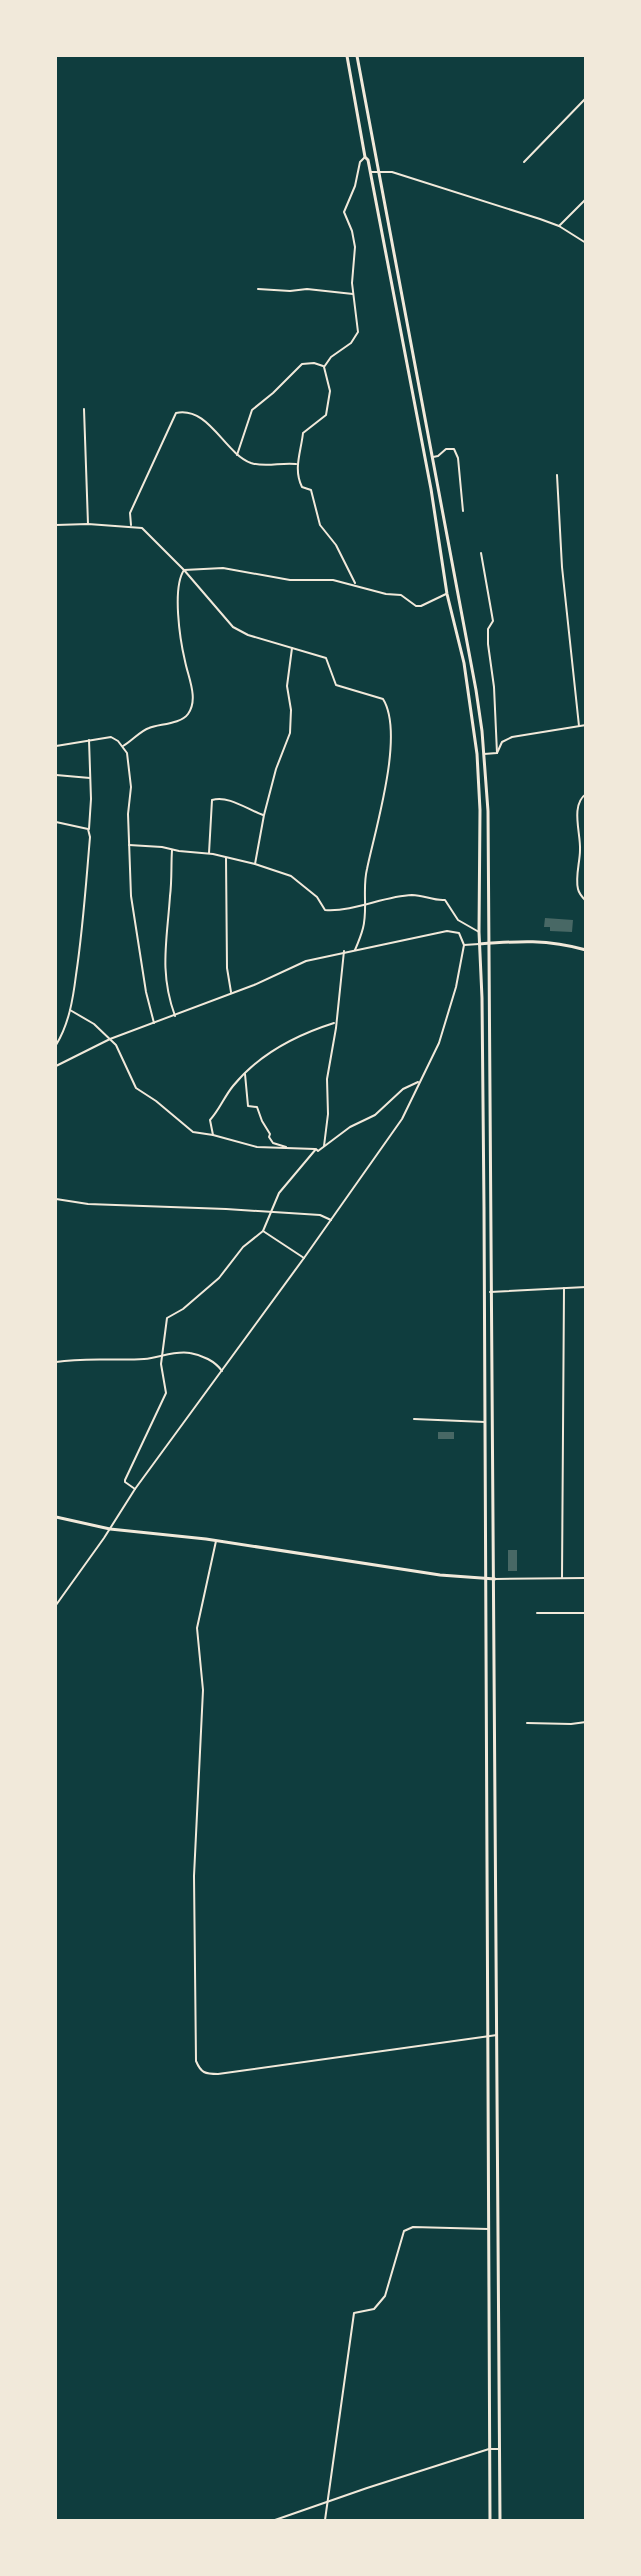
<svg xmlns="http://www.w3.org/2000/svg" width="641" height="2576" font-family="Figtree,sans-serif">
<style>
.building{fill:#486865}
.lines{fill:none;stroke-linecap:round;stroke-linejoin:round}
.minor{stroke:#f1e9da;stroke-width:2}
.secondary{stroke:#f1e9da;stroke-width:3}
.primary{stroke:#f1e9da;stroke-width:3}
.trunk{stroke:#f1e9da;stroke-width:3}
</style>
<rect width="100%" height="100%" fill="#0f3d3e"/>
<g class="building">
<polygon points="545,918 573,920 572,932 550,931 550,927 544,927"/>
<rect x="438" y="1432" width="16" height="7"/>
<rect x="508" y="1550" width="9" height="21"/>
</g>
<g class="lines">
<g class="minor">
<polyline points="524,162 586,98"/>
<polyline points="370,172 392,172 540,219 559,226 586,243"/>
<polyline points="559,226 586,199"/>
<polyline points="258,289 290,291 307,289 353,294"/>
<polyline points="84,409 88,524"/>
<polyline points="237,455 252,410 273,393 302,364 314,363 323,366"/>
<polyline points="433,457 438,456 446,449 454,449 458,458 463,511"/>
<polyline points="557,475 562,567 579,726"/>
<path d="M56,525L88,524L142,528L184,570L233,627L248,635L326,658L336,685L383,699C405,734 375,830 367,869C362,889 368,909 363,928C361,936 358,943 355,950"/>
<path d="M131,525L130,513L176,413C209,406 224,453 251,463C266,468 281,462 296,464"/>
<polyline points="481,553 493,621 488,629 488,644 494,687 497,753"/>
<path d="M355,583L336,545L320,525L311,490L302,487C293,469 301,452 303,433L326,415L330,391L324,367L331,357L351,343L358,332L352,283L355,247L352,231L344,212L355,186L360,162L365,157"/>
<polyline points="89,740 91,799 89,829"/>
<polyline points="56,746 111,737 118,741 127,753 131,787 128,814 131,896 146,992 154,1023"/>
<path d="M123,746C132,741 140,731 149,728C159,724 181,724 188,714C199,699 188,677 185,661C180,640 172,588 184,570L223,568L290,580H333L386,594L401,595L416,606H421L446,594"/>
<polyline points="484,754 497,753 502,742 512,737 586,725"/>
<polyline points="56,775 90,778"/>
<path d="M586,794C570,805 581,834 580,850C580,862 575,877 578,889C579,894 582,897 586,901"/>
<path d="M56,822L88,829L90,837C86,883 83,929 76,975C73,999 69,1024 56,1045"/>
<path d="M129,845L162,847L179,851L213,854L255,864L291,876L317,897L325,910C355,912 383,896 412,895C424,895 433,901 445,900L458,920L479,932"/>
<path d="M172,850C171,865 172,881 170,896C167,941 159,972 175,1016"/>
<path d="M209,853L212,800C229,795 248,810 263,815"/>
<polyline points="226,858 227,968 231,992"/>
<polyline points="255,864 264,815 276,769 290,733 291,710 287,686 292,648"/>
<polyline points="70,1010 94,1024 116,1045 136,1088 156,1101 193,1132 213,1135 257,1147 315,1149"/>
<polyline points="56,1066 110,1039 254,985 306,961 447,931 459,933 464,945"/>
<polyline points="245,1074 248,1106 257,1107 262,1121 270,1134 269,1137 273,1143 286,1147"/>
<path d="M213,1135L210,1120C220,1109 224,1097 233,1086C259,1054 296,1035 334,1023"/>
<polyline points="324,1146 328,1114 327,1079 336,1028 344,951"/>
<polyline points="56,1199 88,1204 226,1209 320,1215 331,1220"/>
<polyline points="263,1231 304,1258"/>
<polyline points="490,1292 586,1287"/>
<path d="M56,1362C85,1357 115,1361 144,1359C159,1358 175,1350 190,1353C202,1355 215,1361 222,1371"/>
<polyline points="414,1419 485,1422"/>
<polyline points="135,1489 125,1482 125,1480 166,1393 161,1364 167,1318 183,1309 219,1278 243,1247 263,1231 279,1193 316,1149 318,1151 350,1127 375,1115 403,1089 418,1082"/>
<path d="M216,1541L197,1628L203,1690L194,1876L196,2061C201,2073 205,2074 218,2074L497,2035"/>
<polyline points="562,1578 564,1288"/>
<polyline points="495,1579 586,1578"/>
<polyline points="56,1605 104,1538 135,1489 304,1258 402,1119 439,1043 456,987 464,945 479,944"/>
<polyline points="537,1613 586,1613"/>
<polyline points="527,1723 571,1724 586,1722"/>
<polyline points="275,2520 367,2488 489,2449 499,2449"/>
<polyline points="325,2520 354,2313 374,2309 385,2296 404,2231 413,2227 488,2229"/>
</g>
<path class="secondary" d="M479,944C519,941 547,939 586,950"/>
<polyline class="primary" points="56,1517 110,1529 206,1539 440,1575 495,1579"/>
<g class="trunk">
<polyline points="347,56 365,157 368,160 431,489 447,594 464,663 477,754 480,810 479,932 482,998 484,1207 490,2520"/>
<polyline points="357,56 476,690 482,731 488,811 500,2520"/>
</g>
</g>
<rect width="641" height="2576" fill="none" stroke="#f1e9da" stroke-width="114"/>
</svg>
